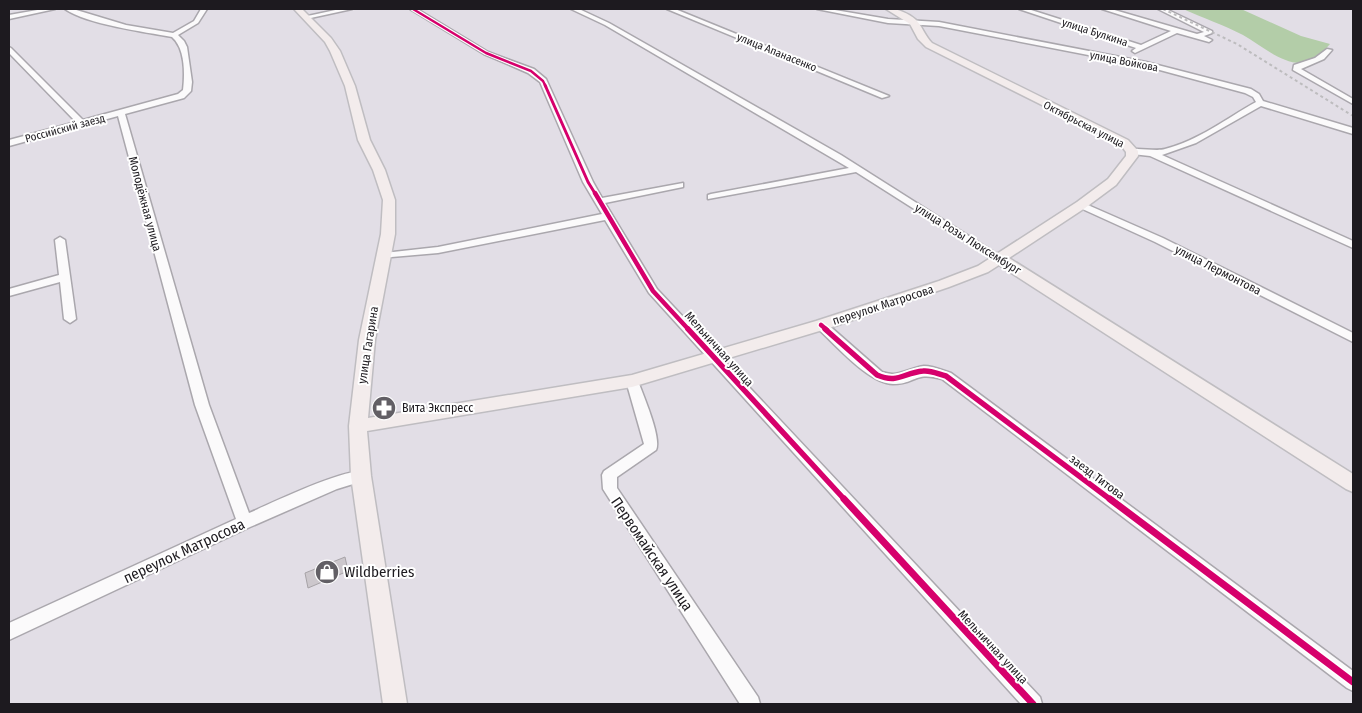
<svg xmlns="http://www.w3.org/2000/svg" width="1362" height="713" font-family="'Fira Sans Condensed',sans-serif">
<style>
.forest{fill:#b3cda8}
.building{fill:#ccc7cc;stroke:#a7a3a7}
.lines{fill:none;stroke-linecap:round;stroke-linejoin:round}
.minor-casing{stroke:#aaa7ad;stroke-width:3}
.major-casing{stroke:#bfbdc1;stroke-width:3}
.minor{fill:#fbfafb;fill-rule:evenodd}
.major{fill:#f3ecec;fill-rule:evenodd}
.rail{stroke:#bdbcbe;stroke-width:2;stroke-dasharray:3 3;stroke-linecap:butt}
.cycleway-far4-casing{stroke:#fff;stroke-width:4.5}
.cycleway-far3-casing{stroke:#fff;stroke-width:5}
.cycleway-far2-casing{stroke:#fff;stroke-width:7}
.cycleway-far1-casing{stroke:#fff;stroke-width:9}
.cycleway-casing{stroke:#fff;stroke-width:10}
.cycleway-far4{stroke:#d6006c;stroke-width:2.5}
.cycleway-far3{stroke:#d6006c;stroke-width:3}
.cycleway-far2{stroke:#d6006c;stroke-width:4.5}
.cycleway-far1{stroke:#d6006c;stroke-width:5.5}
.cycleway{stroke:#d6006c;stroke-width:7}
.labels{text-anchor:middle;stroke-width:4;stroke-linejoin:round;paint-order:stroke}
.far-street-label{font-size:11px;fill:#1d1a1f;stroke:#fff}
.street-label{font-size:12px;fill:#1d1a1f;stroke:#fff}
.poi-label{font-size:12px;fill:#1d1a1f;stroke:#fff;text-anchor:start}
.near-street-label{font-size:15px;fill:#1d1a1f;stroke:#fff}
.near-poi-label{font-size:15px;fill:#1d1a1f;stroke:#fff;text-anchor:start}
</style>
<rect width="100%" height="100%" fill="#e2dee6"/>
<path class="forest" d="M1183,9H1241L1301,36L1330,44C1323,52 1314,63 1302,63C1281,64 1261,45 1243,35C1224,25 1203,18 1183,9Z"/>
<polygon class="building" points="345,557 348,571 308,588 305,573"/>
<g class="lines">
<g class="minor-casing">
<g id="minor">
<polygon points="43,9 55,9 9,19 9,15"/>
<path d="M65,9H73L126,25L173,33L194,21L201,9H207L198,23L178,35L184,41L187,47L192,82L191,91L184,98L125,114L209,405L249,513C270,504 348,466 366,472L368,476L366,480L337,489L250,527L9,640V623L236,519L195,405L118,116L9,146V140L76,122L9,53V47L11,48L83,120L178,94L183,90C185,73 185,48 172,37C145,32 86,24 65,9Z"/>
<polygon points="340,9 352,9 306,19 303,17"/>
<polygon points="410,9 417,9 488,52 534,69 546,79 593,182 602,198 683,183 683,187 605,203 657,289 1040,697 1042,704 1021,704 649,293 605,220 438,253 380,258 379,256 384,253 438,247 602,214 583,182 540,82 528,73 484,54"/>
<polygon points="571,9 579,9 609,23 841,155 1005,259 1000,262 996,261 856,172 708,199 708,195 711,194 849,168 605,25"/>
<polygon points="667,9 675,9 889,96 882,98"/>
<path d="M817,9H829L888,19L939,22L1146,62L1251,89L1259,94L1263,101L1353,128V134L1261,106L1196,143L1162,155L1353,241V248L1150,156L1132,154L1128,151C1134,146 1155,152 1165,149C1198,141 1227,118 1256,102L1253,97L1245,93L1145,66L939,26L888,23Z"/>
<polygon points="1019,9 1028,9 1141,45 1171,31 1102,9 1111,9 1197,34 1204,32 1158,9 1166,9 1212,31 1212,33 1204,36 1212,40 1209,42 1177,33 1135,53 1132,51 1136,48"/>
<polygon points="1327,49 1332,50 1324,59 1301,69 1353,99 1353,104 1293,70 1294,65 1315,58"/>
<polygon points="1081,202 1163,238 1353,333 1353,342 1155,242 1078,207 1076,205"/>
<polygon points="60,237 65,240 76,319 70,323 64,319 60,282 9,296 9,289 59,275 55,240"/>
<path d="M821,321L825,322L882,372C898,378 908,368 924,366C933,366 942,370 951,373L1353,671V691L1347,688L942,379C914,371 916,384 893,384C869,384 835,344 817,328L815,325L817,322Z"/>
<path d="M632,376L637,378L638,381C643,395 662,438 656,450L617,477V488L758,697L760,704H740L603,489L602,475L604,471L644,444L626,381L627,378Z"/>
</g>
</g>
<g class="major-casing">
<path id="major" d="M294,9H302L331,38L340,51L355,86L370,140L385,170L395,200V234L375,340L368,418L632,375L816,321L939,281L978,266L1077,202L1108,179L1126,156V152L1120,144L926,47L918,39L910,24L886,9C896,8 908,13 916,20C922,26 925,36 932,43L1128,140L1138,151V156L1116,185L1085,208L1009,258L1353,474V492L1346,489L999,265L988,272L949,287L826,329L632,387L367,431L371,476L407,704H383L351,476L349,426L359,340L381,234L383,200L373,170L358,140L345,86L330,51L325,42Z"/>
</g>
<use href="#minor" class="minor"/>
<use href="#major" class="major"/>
<polyline class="rail" points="1163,9 1237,44 1353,116"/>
<g class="cycleway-far4-casing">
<polyline id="cycleway-far4" points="413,9 486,53 531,71 543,81 546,87"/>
</g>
<g class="cycleway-far3-casing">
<polyline id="cycleway-far3" points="545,85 588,182 596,195"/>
</g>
<g class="cycleway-far2-casing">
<g id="cycleway-far2">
<polyline points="595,193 653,291 689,330"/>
<polyline points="821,325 827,330"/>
</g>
</g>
<g class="cycleway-far1-casing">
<g id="cycleway-far1">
<polyline points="688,329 845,500"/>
<path d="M825,329L877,375C898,384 903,373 923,371C931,370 938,374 946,376L1111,500"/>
</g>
</g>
<g class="cycleway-casing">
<g id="cycleway">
<polyline points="844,499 1033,704"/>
<polyline points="1110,499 1353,682"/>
</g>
</g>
<use href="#cycleway-far4" class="cycleway-far4"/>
<use href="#cycleway-far3" class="cycleway-far3"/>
<use href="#cycleway-far2" class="cycleway-far2"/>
<use href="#cycleway-far1" class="cycleway-far1"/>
<use href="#cycleway" class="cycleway"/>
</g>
<defs>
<g id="pharmacy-disc" transform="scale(1.25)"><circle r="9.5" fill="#625f65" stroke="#fff"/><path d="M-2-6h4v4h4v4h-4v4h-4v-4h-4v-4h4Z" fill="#fff"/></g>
<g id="shop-disc" transform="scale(1.25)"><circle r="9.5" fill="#625f65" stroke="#fff"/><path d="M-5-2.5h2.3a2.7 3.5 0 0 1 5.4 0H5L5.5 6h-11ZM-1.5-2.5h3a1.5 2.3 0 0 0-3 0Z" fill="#fff"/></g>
</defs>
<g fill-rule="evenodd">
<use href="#pharmacy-disc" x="384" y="408"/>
<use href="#shop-disc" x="327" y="572"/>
</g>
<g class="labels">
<g class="far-street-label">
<text transform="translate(1095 32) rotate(18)" y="4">улица Булкина</text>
<text transform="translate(777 52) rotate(22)" y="4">улица Апанасенко</text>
<text transform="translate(1124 61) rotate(11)" y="4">улица Войкова</text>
<text transform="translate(1084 124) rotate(27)" y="4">Октябрьская улица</text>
<text transform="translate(65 128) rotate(-15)" y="4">Российский заезд</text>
</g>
<g class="street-label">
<text transform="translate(145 204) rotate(75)" y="4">Молодёжная улица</text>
<text transform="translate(968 239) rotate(32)" y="4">улица Розы Люксембург</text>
<text transform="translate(1218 270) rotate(27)" y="4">улица Лермонтова</text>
<text transform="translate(883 305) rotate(-18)" y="4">переулок Матросова</text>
<text transform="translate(368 345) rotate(-81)" y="4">улица Гагарина</text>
<text transform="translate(719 349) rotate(48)" y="4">Мельничная улица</text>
<text transform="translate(1097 477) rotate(37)" y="4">заезд Титова</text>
<text transform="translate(993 647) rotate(47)" y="4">Мельничная улица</text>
</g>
<g class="poi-label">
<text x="402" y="412">Вита Экспресс</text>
</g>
<g class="near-street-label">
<text transform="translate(184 551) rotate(-25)" y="5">переулок Матросова</text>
<text transform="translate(652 554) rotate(56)" y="5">Первомайская улица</text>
</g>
<g class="near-poi-label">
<text x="344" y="577">Wildberries</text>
</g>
</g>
<rect width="1362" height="713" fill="none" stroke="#1d1a1f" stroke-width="20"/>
</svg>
